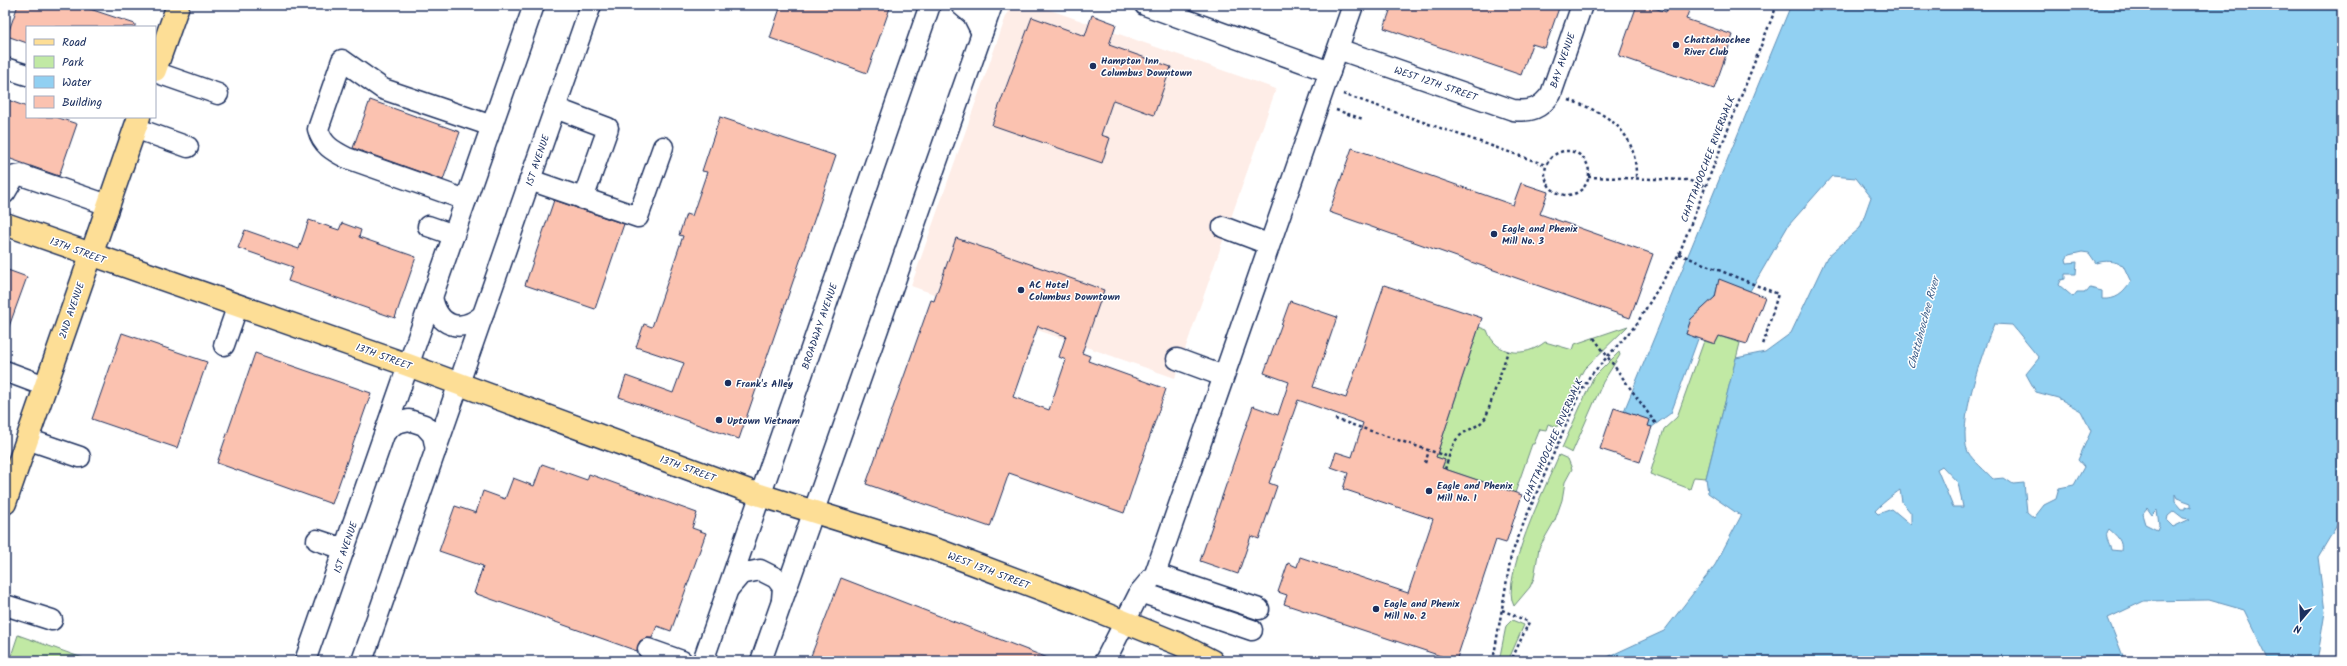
<svg xmlns="http://www.w3.org/2000/svg" width="2347" height="666" font-family="Kalam,sans-serif">
<style>
.built{fill:#feede7}
.green{fill:#c1e9a4;stroke:#6e8c81}
.water{fill:#91d0f2;stroke:#6290b7;fill-rule:evenodd}
.building{fill:#fbc2b0;stroke:#1b2f5e;fill-rule:evenodd}
.lines{fill:none;stroke-linecap:round;stroke-linejoin:round}
.minor-casing{stroke:#1b2f5e;stroke-width:23}
.major-casing{stroke:#1b2f5e;stroke-width:25}
.path{stroke:#1b2f5e;stroke-width:2.5;stroke-dasharray:3 3;stroke-linecap:butt}
.minor{stroke:#fff;stroke-width:20}
.major{stroke:#fdde96;stroke-width:22}
.path-bridge{stroke:#1b2f5e;stroke-width:2.5;stroke-dasharray:3 3;stroke-linecap:butt}
.poi-dot{fill:#1b2f5e;stroke:#fff;stroke-width:1.5}
.labels{text-anchor:middle;stroke-width:3;stroke-linejoin:round;paint-order:stroke}
.poi-label{font-size:10px;font-weight:bold;fill:#1b2f5e;stroke:#fff;text-anchor:start}
.street-label{font-size:10px;fill:#1b2f5e;stroke:#fff}
.water-label{font-size:11px;font-style:italic;fill:#3e5f8a;stroke:#fff}
</style>
<rect width="100%" height="100%" fill="#fff"/>
<filter id="ink" filterUnits="userSpaceOnUse"><feTurbulence type="fractalNoise" baseFrequency=".025" numOctaves="2"/><feDisplacementMap in="SourceGraphic" scale="8" xChannelSelector="R" yChannelSelector="G"/><feConvolveMatrix kernelMatrix="1 2 1 2 8 2 1 2 1" color-interpolation-filters="sRGB"/></filter>
<g filter="url(#ink)">
<polygon class="built" points="1010,5 1036,5 1276,89 1175,378 911,286"/>
<g class="green">
<path d="M1628,326L1584,369L1563,409L1557,427L1548,424L1546,430L1540,429L1534,444H1532L1515,493L1442,468L1445,460L1436,457L1479,327L1487,330C1496,356 1525,358 1545,342L1573,350L1575,344Z"/>
<polygon points="1719,336 1740,343 1706,478 1694,477 1690,489 1650,474 1664,429 1677,417 1704,341 1715,344"/>
<polygon points="1619,352 1620,355 1603,382 1572,453 1562,448 1593,378"/>
<path d="M1559,455L1568,459L1572,469L1565,482L1562,500L1555,520L1539,548L1534,578L1530,587L1514,606C1499,580 1547,484 1559,455Z"/>
<polygon points="1512,620 1524,625 1508,661 1499,661 1506,626"/>
<polygon points="18,635 91,661 36,661 11,656"/>
</g>
<path class="water" d="M1791,5H2342V517L2318,557L2325,612L2317,661H2269L2244,610L2209,600L2144,601L2108,618L2125,661H1599L1664,631L1715,565L1741,516L1708,493L1706,478L1736,358L1765,352L1791,333L1827,257L1860,228L1871,197L1856,178L1832,176L1788,226L1750,291L1719,280L1715,297L1691,319L1686,334L1698,339L1671,413L1652,427L1648,426L1649,420L1624,411ZM2082,252L2089,253L2096,263C2106,260 2113,261 2123,265L2131,282C2123,294 2116,300 2102,299V291L2090,288L2087,292H2077L2073,297L2059,285L2061,280L2065,279V274H2076L2077,262L2067,263L2066,259L2069,255ZM1994,324L2012,325L2039,358L2026,374L2036,392L2058,398L2081,411L2091,431L2078,460L2084,467L2074,485L2059,488L2056,499L2044,505L2034,518L2027,512L2024,483L2013,484L2004,478L1993,479C1986,471 1973,461 1968,452C1956,426 1983,350 1994,324ZM1942,466L1958,483L1963,507H1953L1937,469ZM1900,490L1902,502L1911,513V525L1892,509L1878,514L1875,511C1879,506 1894,494 1900,490ZM2175,494L2177,498L2191,503V508L2185,506V509H2181L2175,502ZM2147,508L2152,515L2157,510L2159,525L2157,530L2145,524L2142,514ZM2174,511L2183,518L2190,519L2173,527L2167,521L2168,516ZM2109,529C2117,536 2123,541 2121,551L2111,550C2110,542 2103,537 2109,529Z"/>
<g class="building">
<polygon points="18,5 78,5 135,24 135,27 27,27 27,43 7,36"/>
<polygon points="781,5 891,5 867,73 770,38"/>
<polygon points="1392,5 1560,5 1545,48 1532,44 1521,75 1384,28"/>
<polygon points="1637,5 1646,5 1666,12 1668,5 1691,5 1686,19 1733,35 1714,89 1619,56"/>
<polygon points="1092,15 1116,24 1109,45 1171,67 1154,115 1113,100 1101,135 1110,138 1102,163 992,125 1032,17 1085,36"/>
<polygon points="5,99 27,107 27,117 56,117 77,124 59,176 5,157"/>
<polygon points="370,100 460,132 443,180 353,148"/>
<polygon points="720,117 836,156 739,439 619,397 626,376 673,393 684,363 636,347 644,324 652,327 683,236 679,235 686,214 692,216 707,172 702,171"/>
<polygon points="1352,148 1513,205 1521,183 1548,192 1540,214 1653,254 1630,318 1329,212"/>
<polygon points="554,200 624,224 595,309 525,285"/>
<polygon points="309,220 339,230 342,223 361,230 359,237 416,257 395,318 288,281 293,267 238,248 245,230 299,249"/>
<path d="M956,238L1104,290L1082,353L1090,356L1088,361L1166,389L1124,513L1009,473L990,527L866,484L931,300L934,301ZM1038,326L1066,336L1059,357L1066,360L1049,410L1013,397Z"/>
<polygon points="5,269 27,277 7,332 5,332"/>
<polygon points="1719,279 1765,297 1747,344 1719,336 1715,344 1686,334 1691,319 1715,297"/>
<polygon points="1384,285 1482,318 1436,457 1445,460 1442,468 1522,495 1506,543 1496,540 1456,661 1284,604 1287,595 1278,592 1288,563 1297,567 1300,557 1408,593 1433,519 1343,489 1348,473 1331,467 1336,452 1352,457 1363,423 1298,400 1269,483 1277,486 1259,539 1251,536 1238,574 1200,561 1253,406 1278,415 1289,382 1264,373 1290,301 1337,317 1313,387 1346,398"/>
<polygon points="122,333 207,362 177,448 92,419"/>
<polygon points="255,353 371,393 332,504 217,463"/>
<polygon points="1614,408 1650,420 1648,426 1652,427 1640,462 1600,449"/>
<polygon points="542,464 587,480 589,474 697,513 692,528 706,533 671,631 657,626 652,638 646,638 640,641 637,651 474,593 483,566 439,551 455,506 476,513 483,491 505,499 513,478 534,486"/>
<polygon points="841,578 1053,660 1053,661 891,661 886,659 879,661 809,661"/>
</g>
<g class="lines">
<g class="minor-casing">
<g id="minor">
<polyline points="961,5 973,15 982,33"/>
<polyline points="1145,5 1330,72"/>
<path d="M1338,49L1513,110C1531,112 1540,109 1551,94L1582,5"/>
<polyline points="5,68 27,75"/>
<polyline points="155,72 218,94"/>
<polyline points="555,108 608,128 583,199"/>
<polyline points="135,128 188,147"/>
<polyline points="530,180 638,217 663,147"/>
<polyline points="5,193 15,176 21,175 108,205"/>
<path d="M466,200L347,158C333,151 322,145 318,129L342,60L383,89L492,126"/>
<polyline points="428,226 454,235"/>
<polyline points="1223,227 1268,244"/>
<path d="M432,297C438,327 460,334 483,315"/>
<polyline points="224,345 238,305"/>
<polyline points="1177,359 1223,376"/>
<polyline points="5,371 45,386"/>
<polyline points="385,432 396,423 409,420 424,425 433,435 436,450"/>
<polyline points="27,439 80,457"/>
<polyline points="317,540 344,549"/>
<polyline points="1155,574 1259,609"/>
<polyline points="729,588 741,574 760,570 776,578 783,587 782,600"/>
<polyline points="1140,592 1252,630"/>
<polyline points="5,605 52,620"/>
<polyline points="648,649 682,661"/>
<polyline points="305,661 534,5"/>
<polyline points="362,661 591,5"/>
<polyline points="703,661 930,5"/>
<polyline points="761,661 992,5"/>
<polyline points="1105,661 1140,592 1155,574 1353,5"/>
</g>
</g>
<g class="major-casing">
<g id="major">
<polyline points="155,70 178,5"/>
<polyline points="5,224 408,365 760,495 940,551 1078,603 1179,644 1212,661"/>
<polyline points="5,503 139,117"/>
</g>
</g>
<g class="path">
<polyline points="1343,94 1546,165"/>
<path d="M1569,100C1609,114 1637,131 1636,178"/>
<polyline points="1336,110 1363,119"/>
<circle cx="1567" cy="173" r="22"/>
<polyline points="1588,177 1687,180 1705,186"/>
<polyline points="1679,254 1778,294 1763,345"/>
<polyline points="1335,419 1449,457"/>
<polyline points="1425,463 1429,451"/>
<path d="M1445,469C1449,459 1451,442 1461,435C1470,428 1479,427 1486,417L1508,351"/>
<polyline points="1502,610 1529,622 1511,661"/>
<polyline points="1493,661 1511,556 1525,520 1578,397 1590,376 1636,325 1679,254 1777,5"/>
</g>
<use href="#minor" class="minor"/>
<use href="#major" class="major"/>
<polyline class="path-bridge" points="1594,338 1656,424"/>
</g>
</g>
<g class="poi-dot">
<circle cx="1676" cy="45" r="4"/>
<circle cx="1093" cy="66" r="4"/>
<circle cx="1494" cy="234" r="4"/>
<circle cx="1021" cy="290" r="4"/>
<circle cx="728" cy="383" r="4"/>
<circle cx="719" cy="420" r="4"/>
<circle cx="1429" cy="491" r="4"/>
<circle cx="1376" cy="609" r="4"/>
</g>
<g class="labels">
<g class="poi-label">
<text x="1684" y="43">Chattahoochee<tspan x="1684" dy="12">River Club</tspan></text>
<text x="1101" y="64">Hampton Inn<tspan x="1101" dy="12">Columbus Downtown</tspan></text>
<text x="1502" y="232">Eagle and Phenix<tspan x="1502" dy="12">Mill No. 3</tspan></text>
<text x="1029" y="288">AC Hotel<tspan x="1029" dy="12">Columbus Downtown</tspan></text>
<text x="736" y="387">Frank's Alley</text>
<text x="727" y="424">Uptown Vietnam</text>
<text x="1437" y="489">Eagle and Phenix<tspan x="1437" dy="12">Mill No. 1</tspan></text>
<text x="1384" y="607">Eagle and Phenix<tspan x="1384" dy="12">Mill No. 2</tspan></text>
</g>
<g class="street-label">
<text transform="translate(1562 60) rotate(-71)" y="4">BAY AVENUE</text>
<text transform="translate(1436 83) rotate(19)" y="4">WEST 12TH STREET</text>
<text transform="translate(1707 159) rotate(-69)" y="4">CHATTAHOOCHEE RIVERWALK</text>
<text transform="translate(537 160) rotate(-71)" y="4">1ST AVENUE</text>
<text transform="translate(78 250) rotate(20)" y="4">13TH STREET</text>
<text transform="translate(71 310) rotate(-71)" y="4">2ND AVENUE</text>
<text transform="translate(819 326) rotate(-71)" y="4">BROADWAY AVENUE</text>
<text transform="translate(384 356) rotate(20)" y="4">13TH STREET</text>
<text transform="translate(1552 440) rotate(-66)" y="4">CHATTAHOOCHEE RIVERWALK</text>
<text transform="translate(688 468) rotate(20)" y="4">13TH STREET</text>
<text transform="translate(345 547) rotate(-71)" y="4">1ST AVENUE</text>
<text transform="translate(989 570) rotate(21)" y="4">WEST 13TH STREET</text>
</g>
<g class="water-label">
<text transform="translate(1923 323) rotate(-75)" y="4">Chattahoochee River</text>
</g>
</g>
<rect width="2347" height="666" fill="none" stroke="#fff" stroke-width="20"/>
<rect x="10" y="10" width="2327" height="646" fill="none" stroke="#1b2f5e" stroke-width="1.5" filter="url(#ink)"/>
<rect x="26" y="26" width="130" height="92" fill="#ffffff" stroke="#a4acbf"/>
<rect x="34" y="39" width="20" height="6" fill="#fdde96" stroke="#a4acbf"/>
<text x="62" y="46" font-size="12" fill="#1b2f5e">Road</text>
<rect x="34" y="56" width="20" height="12" fill="#c1e9a4" stroke="#a4acbf"/>
<text x="62" y="66" font-size="12" fill="#1b2f5e">Park</text>
<rect x="34" y="76" width="20" height="12" fill="#91d0f2" stroke="#a4acbf"/>
<text x="62" y="86" font-size="12" fill="#1b2f5e">Water</text>
<rect x="34" y="96" width="20" height="12" fill="#fbc2b0" stroke="#a4acbf"/>
<text x="62" y="106" font-size="12" fill="#1b2f5e">Building</text>
<g transform="translate(2301 620) rotate(199)" stroke="#ffffff" stroke-width="3" paint-order="stroke">
<path d="M0-3L7 15L0 10L-7 15Z" fill="#1b2f5e"/>
<text y="-6" font-size="11" font-weight="bold" text-anchor="middle" fill="#1b2f5e">N</text>
</g>
</svg>
